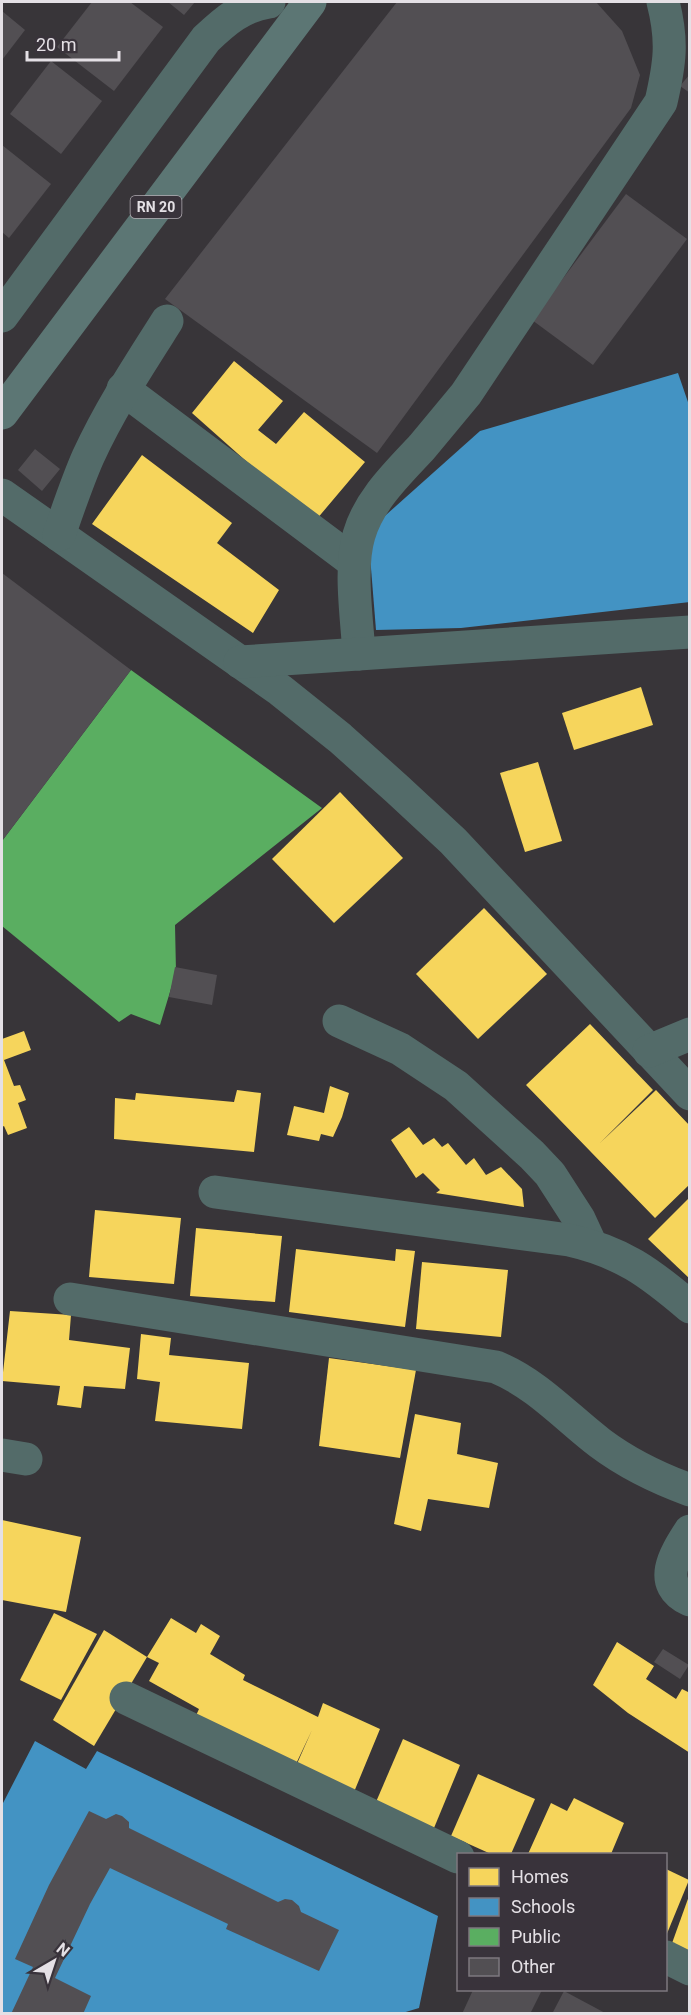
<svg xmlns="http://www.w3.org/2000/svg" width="691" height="2015" font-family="Roboto,sans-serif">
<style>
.homes{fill:#f6d55c}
.schools{fill:#4393c3}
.public{fill:#5aae61}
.building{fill:#524f53}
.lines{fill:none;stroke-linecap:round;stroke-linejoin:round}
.minor{stroke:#536b69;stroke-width:33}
.major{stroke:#5c7674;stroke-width:33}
.labels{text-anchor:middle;stroke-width:6;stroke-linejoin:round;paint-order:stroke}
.shield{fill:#39333b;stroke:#b1acb2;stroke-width:1.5}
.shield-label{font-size:14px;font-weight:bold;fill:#e4e0e5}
</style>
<rect width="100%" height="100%" fill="#383539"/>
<g class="homes">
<polygon points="234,361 283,401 258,430 276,444 304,412 365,462 316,520 255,469 192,413"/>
<polygon points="142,455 232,523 217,543 279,590 253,633 92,524"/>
<polygon points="641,687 653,725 574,750 562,713"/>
<polygon points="538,762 562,841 525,852 500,773"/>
<polygon points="340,792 403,858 334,923 272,859"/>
<polygon points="484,908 547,974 478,1039 416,974"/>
<polygon points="590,1024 653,1090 600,1143 656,1090 690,1126 690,1184 655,1218 526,1085"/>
<polygon points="24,1031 31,1050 4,1060 14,1086 20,1085 26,1100 18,1103 27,1128 8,1135 4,1126 2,1127 2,1039"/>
<polygon points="330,1086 349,1093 342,1117 333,1137 321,1134 319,1141 287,1135 294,1106 324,1113"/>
<polygon points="237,1090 261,1093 254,1152 114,1139 115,1098 135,1100 136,1093 234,1102"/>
<polygon points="409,1127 423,1145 434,1138 442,1147 448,1143 466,1165 474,1158 486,1175 501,1167 522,1189 524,1207 436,1193 440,1190 423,1173 416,1178 391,1140"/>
<polygon points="690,1197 690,1279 648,1239"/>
<polygon points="95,1210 181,1218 174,1284 89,1277"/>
<polygon points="196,1228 282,1236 275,1302 190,1296"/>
<polygon points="296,1249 395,1261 396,1249 415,1251 405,1327 289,1312"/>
<polygon points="422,1262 508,1270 501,1337 416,1329"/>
<polygon points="10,1311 71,1315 69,1340 130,1348 125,1389 84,1386 81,1408 57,1405 60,1386 2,1381"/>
<polygon points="141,1334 171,1338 169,1355 249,1363 242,1429 155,1421 160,1382 137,1379"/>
<polygon points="329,1358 416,1370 400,1458 319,1446"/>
<polygon points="415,1414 461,1423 457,1454 498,1463 489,1508 428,1499 421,1531 394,1524"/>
<polygon points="2,1520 81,1537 66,1612 2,1600"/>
<polygon points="54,1613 97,1634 61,1700 20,1680"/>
<polygon points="171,1618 196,1633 201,1624 220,1636 210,1654 245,1675 243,1680 318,1717 323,1703 380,1729 354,1792 296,1766 312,1730 295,1766 193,1722 199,1709 149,1681 159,1663 147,1657"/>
<polygon points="104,1630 147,1657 94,1746 53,1720"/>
<polygon points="617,1642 654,1666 646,1679 676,1699 682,1689 690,1693 690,1753 628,1713 593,1685"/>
<polygon points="403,1739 460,1765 434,1828 376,1802"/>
<polygon points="478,1774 535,1799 511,1854 491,1854 451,1836"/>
<polygon points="574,1798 624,1823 611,1854 528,1854 551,1803 567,1811"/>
<polygon points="666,1869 689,1880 666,1936"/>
<polygon points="689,1896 690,1896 690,1955 671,1946"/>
</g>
<g class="schools">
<polygon points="678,373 690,408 690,602 461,628 376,630 368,531 480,431"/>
<polygon points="35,1741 86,1769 97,1751 438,1916 419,2008 399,2014 2,2014 2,1805"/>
</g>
<polygon class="public" points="131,670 322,808 175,925 176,972 160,1025 131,1014 119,1022 2,926 2,841"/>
<g class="building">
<polygon points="92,2 130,2 163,27 114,91 57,47"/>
<polygon points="168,2 195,2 184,15"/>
<polygon points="397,2 596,2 622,31 640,75 631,108 377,453 165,299"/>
<polygon points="2,11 25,30 2,60"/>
<polygon points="51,61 102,101 61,154 10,114"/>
<polygon points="690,74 690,93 680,86"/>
<polygon points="2,145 51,184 9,238 2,232"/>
<polygon points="626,194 687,239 593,365 532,320"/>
<polygon points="35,449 60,469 42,491 18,470"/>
<polygon points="2,573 131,670 2,841"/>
<polygon points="175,967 217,975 212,1005 169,997"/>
<polygon points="663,1649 689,1665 680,1679 654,1662"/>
<polygon points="89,1811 106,1819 116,1814 122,1816 129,1822 129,1828 278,1902 285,1899 292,1900 299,1906 301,1912 339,1930 319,1971 226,1929 228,1924 110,1868 90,1904 55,1978 91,1996 83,2014 11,2014 33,1967 15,1959 49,1885"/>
<polygon points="473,1990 542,1990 530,2014 462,2014"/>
<polygon points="564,1991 607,2014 552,2014"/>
</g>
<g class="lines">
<g class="minor">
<path d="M2,316L206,39C225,21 242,6 269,2"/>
<polyline points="123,389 354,562"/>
<polyline points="2,495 280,690 340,738 397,789 453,841 690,1094"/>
<path d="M59,535C68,509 77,482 88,457C110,409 139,365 167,321"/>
<path d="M359,654C357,619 349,568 359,535C369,500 398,473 422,447C437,429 451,412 466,394L661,102C670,63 673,41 663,2"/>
<polyline points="240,662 690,632"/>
<polyline points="339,1021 400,1049 456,1086 532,1155 550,1174 579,1219 591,1245"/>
<polyline points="649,1051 690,1034"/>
<path d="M215,1192L569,1240C622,1252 649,1272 690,1307"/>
<path d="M70,1299L496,1367C537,1384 566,1417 600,1443C628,1464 657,1478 690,1490"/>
<polyline points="2,1455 26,1459"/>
<path d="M690,1531C676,1553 655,1584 690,1600"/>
<polyline points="126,1698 458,1857"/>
<polyline points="666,1957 690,1969"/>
</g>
<polyline class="major" points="2,413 310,2"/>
</g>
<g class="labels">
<rect class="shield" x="130.5" y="196" width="51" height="22" rx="4.5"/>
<g class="shield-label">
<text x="156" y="212">RN 20</text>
</g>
</g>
<rect width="691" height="2015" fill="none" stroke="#e4e0e5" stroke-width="6"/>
<rect x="457" y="1853" width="210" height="138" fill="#39333b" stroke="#7d787f" stroke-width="1.5"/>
<rect x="469" y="1868" width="30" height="18" fill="#f6d55c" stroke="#7d787f" stroke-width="1.5"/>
<text x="511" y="1883" font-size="18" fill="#e4e0e5">Homes</text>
<rect x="469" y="1898" width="30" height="18" fill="#4393c3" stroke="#7d787f" stroke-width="1.5"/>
<text x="511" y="1913" font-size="18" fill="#e4e0e5">Schools</text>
<rect x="469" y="1928" width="30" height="18" fill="#5aae61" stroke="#7d787f" stroke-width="1.5"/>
<text x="511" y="1943" font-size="18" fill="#e4e0e5">Public</text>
<rect x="469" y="1958" width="30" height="18" fill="#524f53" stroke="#7d787f" stroke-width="1.5"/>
<text x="511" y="1973" font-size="18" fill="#e4e0e5">Other</text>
<g transform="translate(54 1961) rotate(39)" stroke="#39333b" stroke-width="4.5" paint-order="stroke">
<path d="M0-4.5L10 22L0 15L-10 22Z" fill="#e4e0e5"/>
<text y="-9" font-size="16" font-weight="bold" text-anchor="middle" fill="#e4e0e5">N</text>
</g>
<path d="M27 51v9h92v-9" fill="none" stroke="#e4e0e5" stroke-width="3"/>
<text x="36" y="51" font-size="18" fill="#e4e0e5" stroke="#39333b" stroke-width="4.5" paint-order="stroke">20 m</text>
</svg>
